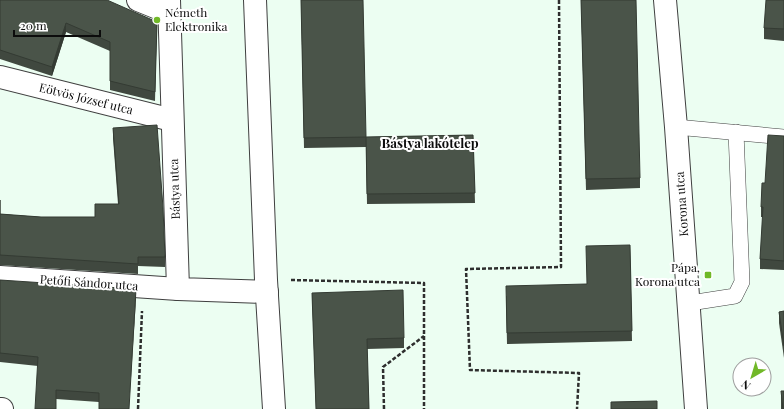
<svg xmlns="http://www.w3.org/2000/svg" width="784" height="409" font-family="'Playfair Display',serif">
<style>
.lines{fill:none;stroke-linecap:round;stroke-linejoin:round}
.service-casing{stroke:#3f3f3f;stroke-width:16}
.minor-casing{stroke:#3f3f3f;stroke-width:24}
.path{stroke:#2e2e2e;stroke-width:2.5;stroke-dasharray:4 2;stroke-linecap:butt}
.service{stroke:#fff;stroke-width:15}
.minor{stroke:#fff;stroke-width:22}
.wall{fill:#40483f}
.shaded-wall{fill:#343b33}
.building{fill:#4a5449;stroke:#343b33}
.poi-dot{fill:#71b828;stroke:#fff;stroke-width:1.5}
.labels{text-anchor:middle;stroke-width:4;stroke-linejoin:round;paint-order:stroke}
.poi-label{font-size:12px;fill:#0c0c0c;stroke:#fff;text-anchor:start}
.street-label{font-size:12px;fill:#0c0c0c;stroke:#fff}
.neighbourhood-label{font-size:13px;font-weight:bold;fill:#0c0c0c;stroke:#fff}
</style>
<rect width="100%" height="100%" fill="#ecfef2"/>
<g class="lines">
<g class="service-casing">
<g id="service">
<polyline points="676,127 784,137"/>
<polyline points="690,303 735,296 742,282 736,132"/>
</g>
</g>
<g class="minor-casing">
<g id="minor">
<polyline points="138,0 170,13"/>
<polyline points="169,0 178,289 267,292"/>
<polyline points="255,0 266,280 274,409"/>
<polyline points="665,0 676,127 696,409"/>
<polyline points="0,77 172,120"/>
<polyline points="0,277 178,289"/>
<polyline points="0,409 2,409"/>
</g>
</g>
<g class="path">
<polyline points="559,0 561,267 466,269 470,370 579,373 577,409"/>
<polyline points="291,280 424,283 424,409"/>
<polyline points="138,409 142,311"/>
<polyline points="384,409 383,367 424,336"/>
</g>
<use href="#service" class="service"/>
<use href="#minor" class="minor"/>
</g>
<g class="wall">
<polygon points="0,0 157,22 155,101 110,90 110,51 66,32 52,76 0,59"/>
<polygon points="301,0 366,137 473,135 475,203 367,204 366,147 304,148"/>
<polygon points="581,0 640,178 640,188 586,190"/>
<polygon points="784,0 784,41 764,39 764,28"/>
<polygon points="113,128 165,257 165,267 138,266 138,274 0,265 0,200 0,214 41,217 95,217 118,204 113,138"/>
<polygon points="784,136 784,270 760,269 760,259 763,217 761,217 761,207"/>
<polygon points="630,245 632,341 507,344 506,296 587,284"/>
<polygon points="0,280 136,299 99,402 56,399 38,366 0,362"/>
<polygon points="312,293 404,338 404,348 367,349 369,409 316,409"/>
<polygon points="784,311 784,358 779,323 779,312"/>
<polygon points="781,391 784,409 781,409"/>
</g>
<g class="shaded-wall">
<polygon points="66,23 66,32 52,76 52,67"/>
<polygon points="136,289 136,299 129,409"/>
</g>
<g class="building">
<polygon points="0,0 107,0 157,22 155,92 110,81 110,42 66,23 52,67 0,50"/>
<polygon points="301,0 363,0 366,137 304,138"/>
<polygon points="581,0 636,0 640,178 586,179"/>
<polygon points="766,0 784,0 784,29 764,28"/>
<polygon points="157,125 163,208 165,257 138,257 138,264 0,255 0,200 0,214 41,217 95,217 95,204 119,204 113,128"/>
<polygon points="473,135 475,193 367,194 366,137"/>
<polygon points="768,135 784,136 784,261 760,259 763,207 761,207 762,183 765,183"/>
<polygon points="630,245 632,331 507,333 506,286 587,284 586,246"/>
<polygon points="0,280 136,289 129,409 99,409 99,393 56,390 56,409 35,409 38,357 0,353"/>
<polygon points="403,290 404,338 367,339 369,409 316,409 312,293"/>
<polygon points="784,311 784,346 779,312"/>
<polygon points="781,391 784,391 784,409 783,409"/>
<polygon points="657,401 657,409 611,409 611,402"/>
</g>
<g class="poi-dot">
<circle cx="157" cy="20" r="4"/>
<rect x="704" y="271" width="8" height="8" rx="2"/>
</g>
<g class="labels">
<g class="poi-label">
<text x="165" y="17">Németh<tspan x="165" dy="14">Elektronika</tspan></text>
<text x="700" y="272" text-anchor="end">Pápa,<tspan x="700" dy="14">Korona utca</tspan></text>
</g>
<g class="street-label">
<text transform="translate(86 99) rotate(14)" y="4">Eötvös József utca</text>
<text transform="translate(175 189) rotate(-92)" y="4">Bástya utca</text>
<text transform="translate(682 204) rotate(-94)" y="4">Korona utca</text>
<text transform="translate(89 283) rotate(4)" y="4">Petőfi Sándor utca</text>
</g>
<g class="neighbourhood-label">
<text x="430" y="148">Bástya lakótelep</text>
</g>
</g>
<g transform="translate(752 377) rotate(218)"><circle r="19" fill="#ffffff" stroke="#9e9e9e"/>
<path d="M0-3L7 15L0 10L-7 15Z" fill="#71b828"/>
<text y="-6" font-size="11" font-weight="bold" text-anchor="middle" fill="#0c0c0c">N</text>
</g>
<path d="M14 30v6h86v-6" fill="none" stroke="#0c0c0c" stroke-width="2"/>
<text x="20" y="30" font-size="12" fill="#0c0c0c" stroke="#ffffff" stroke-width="3" paint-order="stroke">20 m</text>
</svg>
